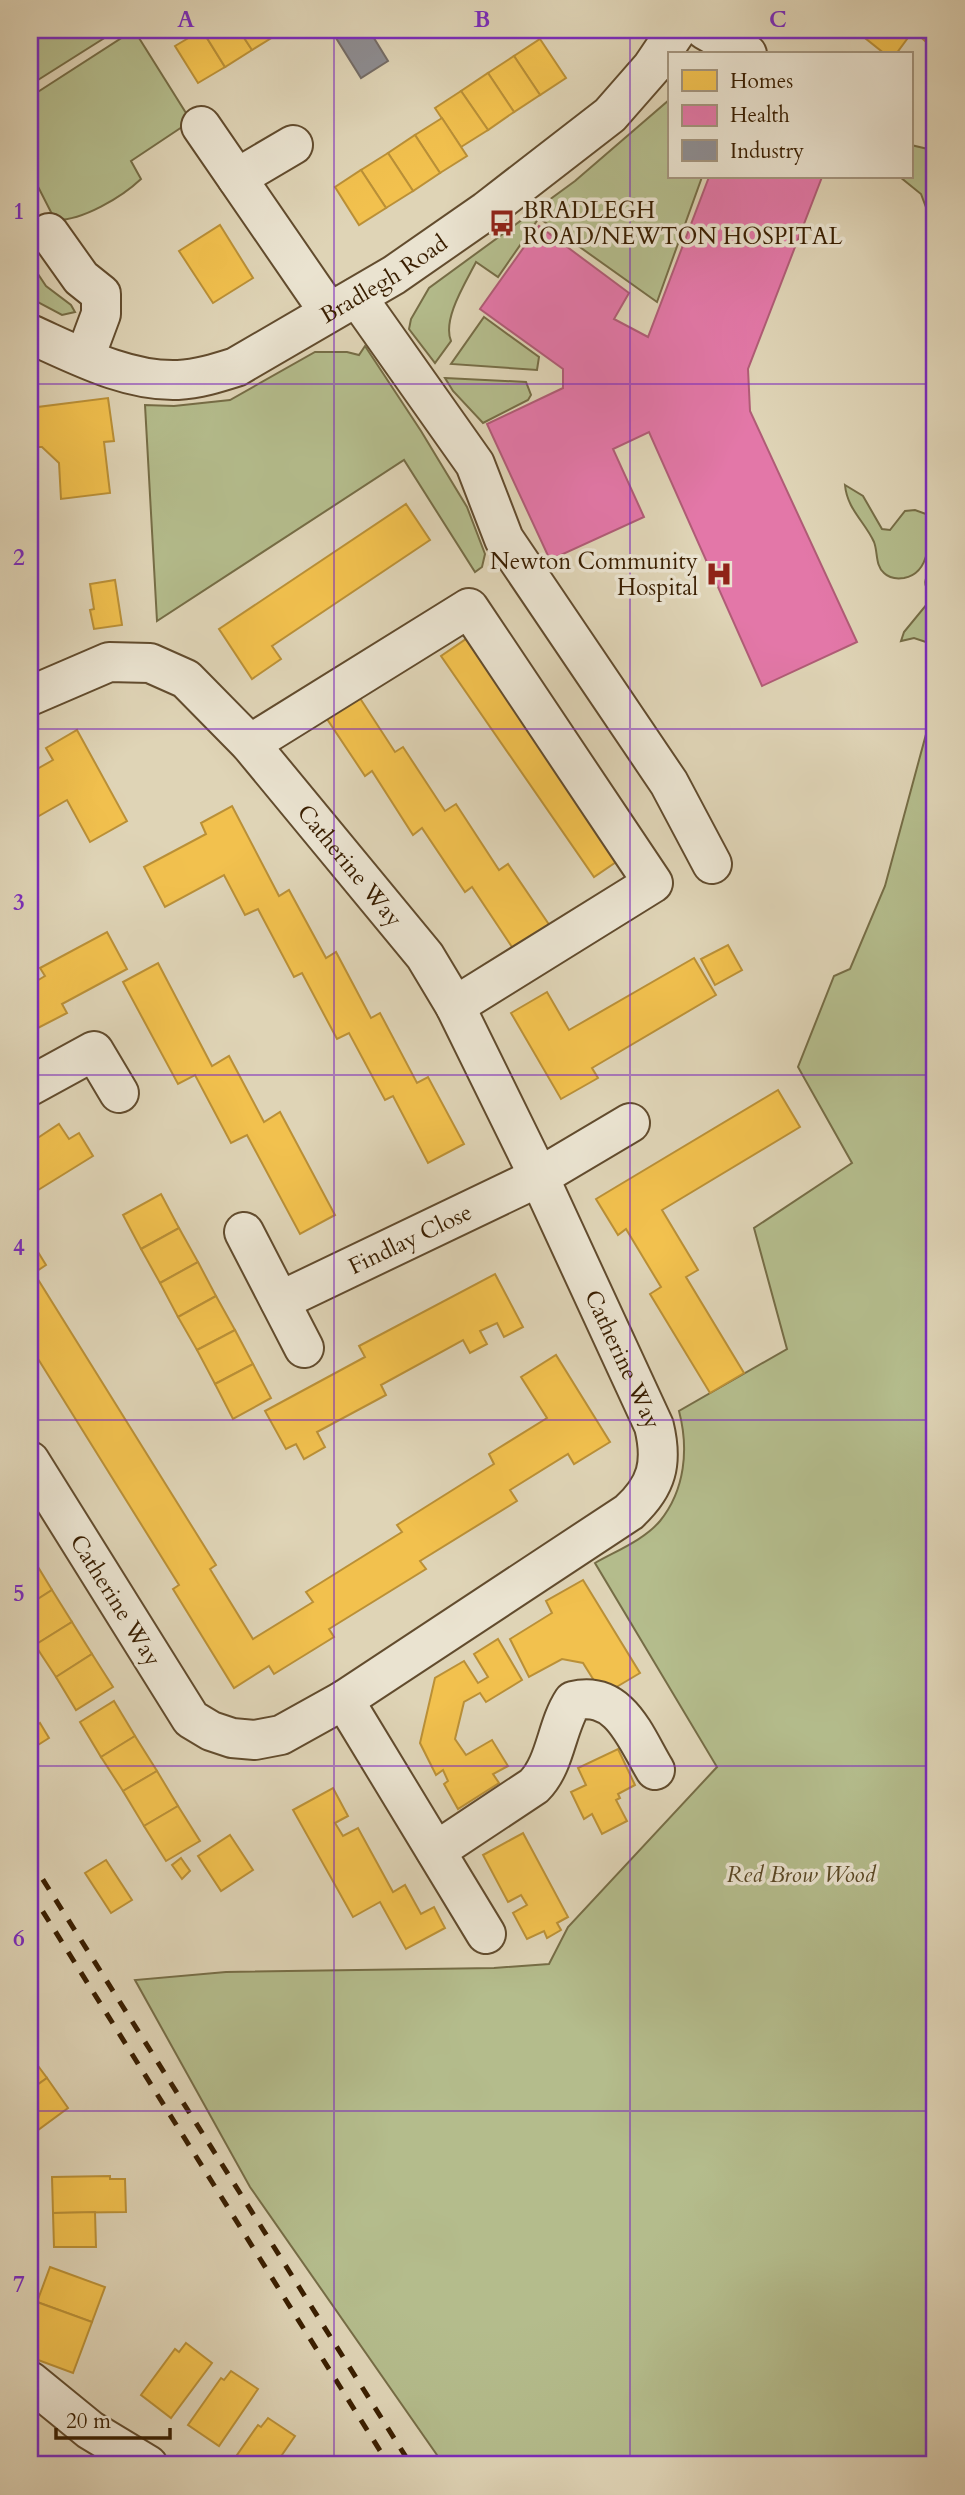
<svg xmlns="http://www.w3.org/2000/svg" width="965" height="2495" font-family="Cardo,serif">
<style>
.green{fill:#b4bc8c;stroke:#766d46;stroke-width:2}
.homes{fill:#f2c14e;stroke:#ba9037;stroke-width:2}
.health{fill:#e377a8;stroke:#b05c76;stroke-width:2}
.industry{fill:#8d8d92;stroke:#746c66;stroke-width:2}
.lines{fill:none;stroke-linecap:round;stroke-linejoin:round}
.minor-casing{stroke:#624c2e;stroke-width:42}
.minor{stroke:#eae3d0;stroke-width:38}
.rail{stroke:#391e00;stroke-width:5;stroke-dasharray:12 12;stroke-linecap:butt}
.grid{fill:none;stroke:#7b2cbf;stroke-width:2;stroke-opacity:0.55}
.labels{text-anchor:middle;stroke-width:7;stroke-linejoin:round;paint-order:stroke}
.poi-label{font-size:23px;fill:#391e00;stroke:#eae3d0;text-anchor:start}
.street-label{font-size:23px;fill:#391e00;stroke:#eae3d0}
.park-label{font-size:23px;font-style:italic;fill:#584623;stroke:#eae3d0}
.neatline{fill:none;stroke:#7b2cbf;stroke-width:2.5}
.grid-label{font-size:23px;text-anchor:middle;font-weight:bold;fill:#7b2cbf}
</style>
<rect width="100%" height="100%" fill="#dfd4b6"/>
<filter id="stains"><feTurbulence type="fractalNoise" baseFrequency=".00286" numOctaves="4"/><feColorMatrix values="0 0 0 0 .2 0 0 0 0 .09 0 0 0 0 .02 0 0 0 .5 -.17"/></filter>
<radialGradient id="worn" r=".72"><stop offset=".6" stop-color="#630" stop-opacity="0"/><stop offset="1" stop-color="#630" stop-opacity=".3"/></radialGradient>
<g class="green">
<polygon points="49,30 117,30 30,85 30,42"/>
<path d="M134,30L191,121L131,161L141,179C122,197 82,221 55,220L30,171V97Z"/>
<path d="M669,100V177H702L657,302L539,218L498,277L476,262C466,282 442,319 451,341L435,363L409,329L411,319L429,288L575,181Z"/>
<polygon points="911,145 932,150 935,153 935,418 932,398 930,218 921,194 900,177 911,177"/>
<polygon points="30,262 46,286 71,305 75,312 62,315 30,298"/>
<polygon points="484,317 539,357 537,370 451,364"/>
<polygon points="365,346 421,431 467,507 485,554 482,567 475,572 404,460 157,621 145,405 174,406 230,400 315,352 347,352 359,355"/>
<polygon points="445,378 526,382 531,395 528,400 483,423 453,391"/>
<path d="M845,485L863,496L882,529L890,530L905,511L915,510L926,514C931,536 931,573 904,578C897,579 889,578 884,573C875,565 878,552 874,542C865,522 847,509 845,485Z"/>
<path d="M935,561V645L914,638L901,641L904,632L932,598C920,581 926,578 935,561Z"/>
<path d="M935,701V2465H444L250,2187L135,1980L226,1972L494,1968L549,1964L568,1927L717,1767L595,1563C616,1551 644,1540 660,1521C685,1490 689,1449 679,1411L787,1349L754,1228L852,1163L798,1067L834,976L850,969L885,886Z"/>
</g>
<g class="homes">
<polygon points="202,30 225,67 198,83 175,46"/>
<polygon points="202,30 239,30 252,50 225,67"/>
<polygon points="239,30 276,30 278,34 252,50"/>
<polygon points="872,30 903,30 910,35 896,54 885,54 865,38"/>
<polygon points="915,30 935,30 935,50 914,31"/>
<polygon points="540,39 566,78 540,95 514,56"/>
<polygon points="514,56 540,95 514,112 488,73"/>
<polygon points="488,73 514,112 488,130 461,91"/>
<polygon points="461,91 488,130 461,147 435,108"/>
<polygon points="442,118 467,156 440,173 415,135"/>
<polygon points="415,135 440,173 413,191 388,153"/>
<polygon points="388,153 413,191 386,208 361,170"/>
<polygon points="361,170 386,208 359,225 335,187"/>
<polygon points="220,225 253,278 213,303 179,251"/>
<polygon points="108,398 114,441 104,442 110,493 61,499 59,463 42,447 30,447 30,408"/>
<polygon points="406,504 430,540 272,646 281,659 252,679 219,629"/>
<polygon points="115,580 122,625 94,629 90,610 94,609 90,584"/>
<polygon points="466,639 619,860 594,877 441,656"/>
<polygon points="354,689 395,752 403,747 445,811 456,804 499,870 508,864 550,926 514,950 472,887 465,892 422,828 413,835 372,771 365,776 321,710"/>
<polygon points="77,730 127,821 90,842 67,800 30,821 30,773 53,760 46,748"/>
<polygon points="232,806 279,896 289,890 326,958 336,952 371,1018 380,1013 417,1083 428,1077 464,1144 428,1163 393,1096 385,1100 349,1033 337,1039 302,973 294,977 258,909 245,915 224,875 165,907 144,867 206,834 201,823"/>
<polygon points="107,932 127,969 62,1004 67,1013 30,1032 30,985 45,976 40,968"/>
<polygon points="728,945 742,970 715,985 701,959"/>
<polygon points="694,958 716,995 592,1068 598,1078 561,1099 511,1013 547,992 569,1030"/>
<polygon points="158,963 212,1066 229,1056 264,1122 280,1112 335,1215 300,1234 247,1135 231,1143 195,1075 178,1084 123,982"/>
<polygon points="778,1090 800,1127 662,1210 698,1270 686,1277 744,1373 710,1393 650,1294 661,1287 626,1229 618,1235 596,1199"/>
<polygon points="59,1124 69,1139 79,1133 93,1156 30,1195 30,1143"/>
<polygon points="161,1194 179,1228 141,1249 123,1215"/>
<polygon points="179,1228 198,1262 160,1283 141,1249"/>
<polygon points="30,1239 46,1265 34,1273 216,1565 210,1569 253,1639 313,1602 306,1592 402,1532 397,1525 494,1464 489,1454 547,1418 521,1377 556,1355 610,1442 574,1464 568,1454 510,1490 517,1501 420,1561 426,1569 329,1629 334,1637 274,1674 269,1666 234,1688 173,1589 179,1585 30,1346"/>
<polygon points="198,1262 216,1296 178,1317 160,1283"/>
<polygon points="495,1274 523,1327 504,1337 497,1323 480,1331 487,1344 470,1353 463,1340 381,1385 386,1395 317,1432 325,1447 304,1459 296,1444 286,1449 265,1411 365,1357 359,1346"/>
<polygon points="216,1296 235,1330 197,1350 178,1317"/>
<polygon points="235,1330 253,1364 215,1384 197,1350"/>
<polygon points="253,1364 271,1398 233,1419 215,1384"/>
<polygon points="32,1557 52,1590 30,1604 30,1558"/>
<polygon points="583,1580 640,1673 603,1695 583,1663 562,1659 529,1677 510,1639 552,1613 546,1601"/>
<polygon points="52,1590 72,1622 35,1645 30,1637 30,1604"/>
<polygon points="72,1622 92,1654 56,1677 35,1645"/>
<polygon points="498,1639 522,1680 486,1702 480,1693 464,1702 455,1739 466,1755 492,1740 508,1766 493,1774 499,1783 458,1809 444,1784 448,1781 443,1770 436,1775 420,1743 435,1678 464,1661 478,1683 488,1677 474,1654"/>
<polygon points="92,1654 113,1687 76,1710 56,1677"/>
<polygon points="114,1701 135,1736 101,1757 80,1722"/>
<polygon points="40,1723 49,1738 30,1750 30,1730"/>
<polygon points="135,1736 157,1771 123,1791 101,1757"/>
<polygon points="618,1749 635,1785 618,1794 620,1798 616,1800 627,1821 602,1834 592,1814 584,1819 571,1792 586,1785 578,1768"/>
<polygon points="157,1771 178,1806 144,1826 123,1791"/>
<polygon points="333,1788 348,1816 335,1823 343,1836 358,1828 393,1892 405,1885 421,1914 434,1907 445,1928 406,1949 380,1902 353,1917 293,1810"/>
<polygon points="178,1806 200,1841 166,1861 144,1826"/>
<polygon points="523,1833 568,1917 557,1923 561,1930 547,1938 544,1931 527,1939 513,1913 527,1905 521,1895 508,1902 483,1855"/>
<polygon points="230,1835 253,1870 221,1891 198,1856"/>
<polygon points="181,1858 190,1871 182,1879 172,1865"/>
<polygon points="106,1860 132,1900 111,1913 85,1873"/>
<polygon points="30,2055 47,2078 30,2090"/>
<polygon points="47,2078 68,2108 34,2133 30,2127 30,2090"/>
<polygon points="110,2176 110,2179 125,2179 126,2212 53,2213 52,2177"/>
<polygon points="95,2212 96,2247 54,2247 53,2213"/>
<polygon points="50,2267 105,2287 92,2322 37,2302"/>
<polygon points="37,2302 92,2322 73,2373 30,2357 30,2322"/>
<polygon points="186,2343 212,2363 171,2418 141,2395 175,2349 179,2352"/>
<polygon points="231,2371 258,2389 219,2446 188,2425 221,2378 224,2380"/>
<polygon points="268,2418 295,2436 275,2465 230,2465 258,2425 261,2427"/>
</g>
<polygon class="health" points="709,177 822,177 748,369 750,411 857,642 762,686 649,432 613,449 644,517 550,560 487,424 563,388 563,369 480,309 539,226 629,293 614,319 648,337"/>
<polygon class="industry" points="331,30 369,30 388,61 361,78"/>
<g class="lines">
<g class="minor-casing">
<g id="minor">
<polyline points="705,30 747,54"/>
<polyline points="201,126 329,312"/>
<polyline points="237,178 293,145"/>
<polyline points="49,233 81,278 101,294 101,314 85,357"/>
<polyline points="357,297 475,464 504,539 669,783 712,864"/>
<path id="s1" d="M30,334C75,354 127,382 178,380C198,379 217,373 236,367L394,275L486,211L610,115L652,67L677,30"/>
<path id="s2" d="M30,696L109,662L150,663L186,679L250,744L425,956L455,1006L539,1177L654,1426C663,1463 657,1486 629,1512L344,1700L281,1735L255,1740L232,1738L211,1731L191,1719L30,1461"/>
<polyline points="250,744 469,608 653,883 455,1006"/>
<polyline points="30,1086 94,1051 119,1093"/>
<polyline points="244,1232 304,1348"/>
<path id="s3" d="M280,1301L539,1177L630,1123"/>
<polyline points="344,1700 486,1934"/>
<path d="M436,1851L534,1786C556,1764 556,1727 573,1701C620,1690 635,1737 655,1770"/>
<polyline points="30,2381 90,2430 148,2465"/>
</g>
</g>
<use href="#minor" class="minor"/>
<g class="rail">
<polyline points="30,1859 411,2465"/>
<polyline points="30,1891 389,2465"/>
</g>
</g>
<path class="grid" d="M334,30V2465M630,30V2465M30,384H935M30,729H935M30,1075H935M30,1420H935M30,1766H935M30,2111H935"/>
<defs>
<g id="bus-bare" transform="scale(2.1)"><path d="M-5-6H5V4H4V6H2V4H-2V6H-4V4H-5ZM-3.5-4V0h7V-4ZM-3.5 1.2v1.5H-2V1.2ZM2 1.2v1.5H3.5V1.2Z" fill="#8f2418" stroke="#eae3d0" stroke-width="2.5" paint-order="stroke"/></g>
<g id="hospital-bare" transform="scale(2.1)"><path d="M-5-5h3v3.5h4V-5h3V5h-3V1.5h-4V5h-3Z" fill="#8f2418" stroke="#eae3d0" stroke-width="2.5" paint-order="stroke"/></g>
</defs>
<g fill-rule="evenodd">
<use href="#bus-bare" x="502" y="223"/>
<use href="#hospital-bare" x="719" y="574"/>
</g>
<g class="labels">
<g class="poi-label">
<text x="523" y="218">BRADLEGH<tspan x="523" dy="26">ROAD/NEWTON HOSPITAL</tspan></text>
<text x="698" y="569" text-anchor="end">Newton Community<tspan x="698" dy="26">Hospital</tspan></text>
</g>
<g class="street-label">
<text dy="8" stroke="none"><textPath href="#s1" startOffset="388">Bradlegh Road</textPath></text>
<text dy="8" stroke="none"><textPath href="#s2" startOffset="415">Catherine Way</textPath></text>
<text dy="8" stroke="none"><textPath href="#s3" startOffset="144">Findlay Close</textPath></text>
<text dy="8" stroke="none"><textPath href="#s2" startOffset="982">Catherine Way</textPath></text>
<text transform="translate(116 1600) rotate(58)" y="8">Catherine Way</text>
</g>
<g class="park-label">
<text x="801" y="1882">Red Brow Wood</text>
</g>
</g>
<rect width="965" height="2495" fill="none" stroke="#dfd4b6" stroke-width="77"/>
<rect x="668" y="52" width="245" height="126" fill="#eae3d0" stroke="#a3947d" stroke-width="2"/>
<rect x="682" y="70" width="35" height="21" fill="#f2c14e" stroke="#a3947d" stroke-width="2"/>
<text x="730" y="88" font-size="21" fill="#391e00">Homes</text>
<rect x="682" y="105" width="35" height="21" fill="#e377a8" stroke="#a3947d" stroke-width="2"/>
<text x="730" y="122" font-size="21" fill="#391e00">Health</text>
<rect x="682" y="140" width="35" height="21" fill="#8d8d92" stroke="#a3947d" stroke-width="2"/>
<text x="730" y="158" font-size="21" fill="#391e00">Industry</text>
<path d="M56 2428v10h114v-10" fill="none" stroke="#391e00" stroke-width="3.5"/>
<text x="66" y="2428" font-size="21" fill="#391e00" stroke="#eae3d0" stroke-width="5" paint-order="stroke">20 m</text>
<rect x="38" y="38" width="888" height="2418" class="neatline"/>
<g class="grid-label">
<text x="186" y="27">A</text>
<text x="482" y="27">B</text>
<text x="778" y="27">C</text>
<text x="19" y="219">1</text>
<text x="19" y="565">2</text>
<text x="19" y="910">3</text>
<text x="19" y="1255">4</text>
<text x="19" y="1601">5</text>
<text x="19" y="1946">6</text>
<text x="19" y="2292">7</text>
</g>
<rect width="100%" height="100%" filter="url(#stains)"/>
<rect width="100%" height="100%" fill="url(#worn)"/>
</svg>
